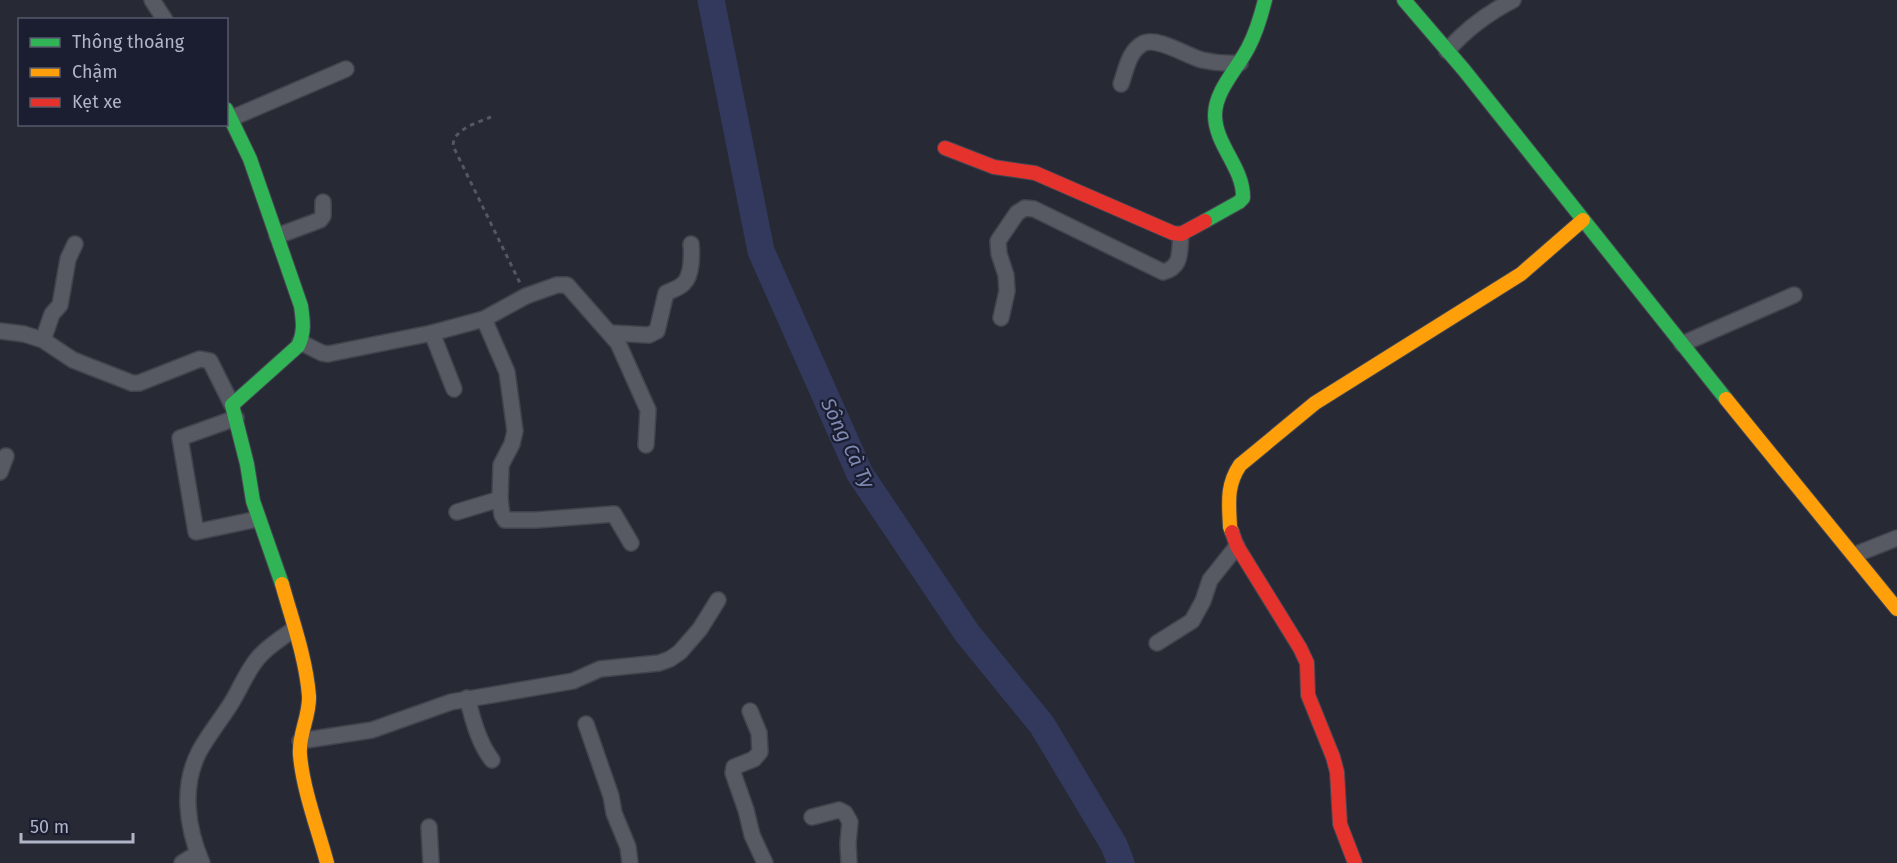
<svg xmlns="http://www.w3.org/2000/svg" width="1897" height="863" font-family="'Fira Sans',sans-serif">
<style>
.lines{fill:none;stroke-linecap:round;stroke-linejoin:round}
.river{stroke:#32395d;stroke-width:27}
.street-casing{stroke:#42444c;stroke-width:18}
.fast-casing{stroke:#444752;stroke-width:16}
.slow-casing{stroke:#444752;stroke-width:16}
.jam-casing{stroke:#444752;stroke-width:16}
.path{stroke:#545861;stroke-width:3;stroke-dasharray:4.5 4.5;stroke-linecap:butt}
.street{stroke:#575963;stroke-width:15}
.fast{stroke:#30b455;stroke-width:14}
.slow{stroke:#ff9f0a;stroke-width:14}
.jam{stroke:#e5322d;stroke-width:14}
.labels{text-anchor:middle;stroke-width:4.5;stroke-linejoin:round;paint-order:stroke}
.water-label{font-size:20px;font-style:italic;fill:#7f8ab4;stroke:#1b1e30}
</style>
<rect width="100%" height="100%" fill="#272a35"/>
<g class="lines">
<polyline class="river" points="711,0 761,251 860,474 967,633 1042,725 1114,845 1121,863"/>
<g class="street-casing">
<g id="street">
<polyline points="152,0 165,20"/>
<path d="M1447,51C1466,29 1488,13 1513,0"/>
<path d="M1121,84C1126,70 1129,50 1144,43C1158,37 1187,56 1202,60C1215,63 1227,64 1240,63"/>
<polyline points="232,118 346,69"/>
<polyline points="277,236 320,220 323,216 323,202"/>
<path d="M1001,318L1007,291L1006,275L999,254L998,241L1017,213L1025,208L1034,209L1163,272C1183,267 1179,251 1181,234"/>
<polyline points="0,331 24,334 43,340 73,360 132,383 139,383 200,359 210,361 232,405"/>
<polyline points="432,333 454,389"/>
<path d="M611,333L649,335L657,331L666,293C672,290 680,288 684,283C692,275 692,255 691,244"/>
<polyline points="43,340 52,314 60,305 68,259 75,244"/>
<polyline points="300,342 322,353 328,354 432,333 484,319 526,296 557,285 567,285 618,343 648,410 646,445"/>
<polyline points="1682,344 1794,295"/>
<polyline points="236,418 180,438 196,532 258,519"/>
<polyline points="0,472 6,456"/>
<polyline points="500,499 502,515 505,520 536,520 614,514 631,543"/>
<polyline points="457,512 500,499 501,465 512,444 515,431 507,372 484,319"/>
<polyline points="1854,555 1897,538"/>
<polyline points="1157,643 1192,621 1203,601 1210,580 1237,546"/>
<path d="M467,698C473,719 478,742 492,760"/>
<polyline points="750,711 759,733 760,752 754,759 734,767 733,773 746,810 752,835 765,863"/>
<polyline points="586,724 611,796 614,813 628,847 630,863"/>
<polyline points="300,741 372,730 451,702 573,681 600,669 659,663 670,659 680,652 700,629 718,600"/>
<polyline points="812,817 839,810 845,813 850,822 848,843 849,863"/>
<polyline points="429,827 431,863"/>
<polyline points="182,863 198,853"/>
<path d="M202,863C187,828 181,787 199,752C208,735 220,721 230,705C240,690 246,672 258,658C268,646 282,638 294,629"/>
</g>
</g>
<g class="fast-casing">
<g id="fast">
<polyline points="1404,0 1464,70 1726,399"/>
<path d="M226,109L250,159L301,306C303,321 305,332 298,346L232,405L247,464L253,501L282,584"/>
<path d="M1205,221L1239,202L1243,198C1244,168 1215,145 1215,115C1215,91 1237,69 1248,48C1256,33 1261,16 1265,0"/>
</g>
</g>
<g class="slow-casing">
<g id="slow">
<polyline points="1726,399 1897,609"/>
<path d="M1232,532L1230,527C1229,503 1226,486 1240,465L1315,403L1521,274L1583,220"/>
<path d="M282,584C292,620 306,658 309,696C310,716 298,735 300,755C303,790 318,829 327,863"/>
</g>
</g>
<g class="jam-casing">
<g id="jam">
<polyline points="945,148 994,167 1035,173 1173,233 1181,234 1205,221"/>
<polyline points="1232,532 1237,546 1300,648 1307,663 1308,695 1333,757 1337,772 1340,824 1355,863"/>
</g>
</g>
<path class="path" d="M491,117C477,123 453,129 453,146L520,283"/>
<use href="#street" class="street"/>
<use href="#fast" class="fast"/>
<use href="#slow" class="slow"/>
<use href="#jam" class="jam"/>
</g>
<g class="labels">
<g class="water-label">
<text transform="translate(848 443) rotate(64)" y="7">Sông Cà Ty</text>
</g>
</g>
<rect x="18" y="18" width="210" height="108" fill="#1b1e30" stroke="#575a6c" stroke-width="1.5"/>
<rect x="30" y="38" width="30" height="9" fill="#30b455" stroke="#575a6c" stroke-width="1.5"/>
<text x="72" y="48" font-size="18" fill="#b0b4c7">Thông thoáng</text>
<rect x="30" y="68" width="30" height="9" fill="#ff9f0a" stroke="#575a6c" stroke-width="1.5"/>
<text x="72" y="78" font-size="18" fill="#b0b4c7">Chậm</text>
<rect x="30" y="98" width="30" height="9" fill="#e5322d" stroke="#575a6c" stroke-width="1.5"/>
<text x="72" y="108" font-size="18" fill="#b0b4c7">Kẹt xe</text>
<path d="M21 833v9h112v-9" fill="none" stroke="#b0b4c7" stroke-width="3"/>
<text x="30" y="833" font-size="18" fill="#b0b4c7" stroke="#1b1e30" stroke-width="4.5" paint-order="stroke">50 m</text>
</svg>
